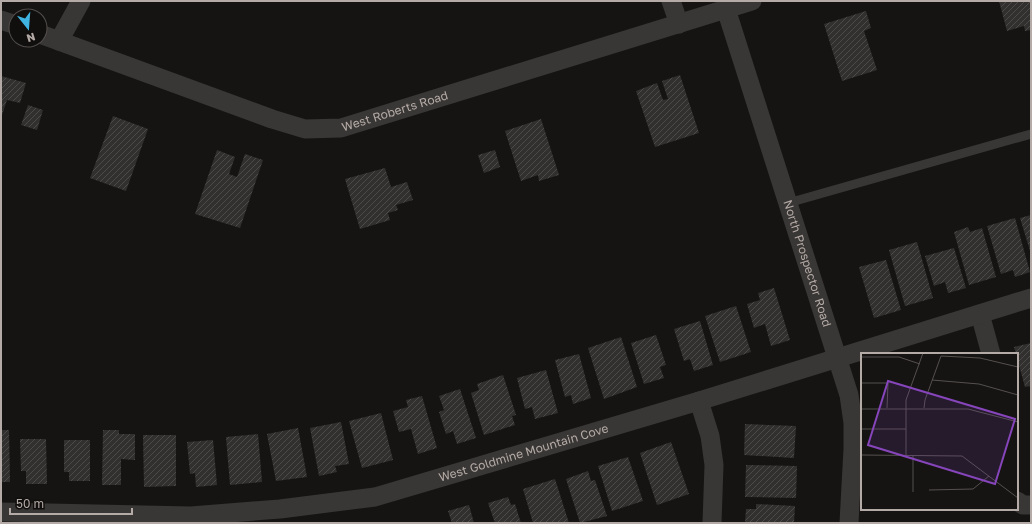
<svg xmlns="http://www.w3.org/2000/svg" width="1032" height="524" font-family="'Golos Text',sans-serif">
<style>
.building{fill:url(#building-hatch)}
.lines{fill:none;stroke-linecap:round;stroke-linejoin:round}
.lane{stroke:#393735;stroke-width:9}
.street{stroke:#393735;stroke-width:19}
.labels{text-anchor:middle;stroke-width:4;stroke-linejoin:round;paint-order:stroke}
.street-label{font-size:12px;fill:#b4aaa6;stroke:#100f0e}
.inset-road{fill:none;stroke:#55504e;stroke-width:1}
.view{fill:#8645ba;fill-opacity:0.15;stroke:#8645ba;stroke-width:2}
.inset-edge{fill:none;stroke:#b4aaa6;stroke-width:2}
</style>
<defs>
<pattern id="building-hatch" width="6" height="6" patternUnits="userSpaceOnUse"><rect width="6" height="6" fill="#31302e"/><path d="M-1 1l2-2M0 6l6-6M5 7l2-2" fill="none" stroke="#4c4b49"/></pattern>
</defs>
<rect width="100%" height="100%" fill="#151413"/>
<g class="building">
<polygon points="999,1 1031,1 1031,30 1025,31 1024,26 1007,31"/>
<polygon points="866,11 871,28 864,31 877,70 842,81 824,24"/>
<polygon points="680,75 699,133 655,147 636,91 657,83 663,100 668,99 662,81"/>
<polygon points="1,76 26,83 20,103 7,100 1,118"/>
<polygon points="28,105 43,110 37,130 21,125"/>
<polygon points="113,116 148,129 126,191 90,178"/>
<polygon points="541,119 559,175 539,181 538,175 521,181 505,131"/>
<polygon points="217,150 235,157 229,174 237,177 245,154 263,160 240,228 195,214"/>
<polygon points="495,150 500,167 484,173 478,155"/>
<polygon points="385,168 391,187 407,182 413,200 396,205 398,210 388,213 390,220 360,229 345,179"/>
<polygon points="1031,215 1031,254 1020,218"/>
<polygon points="1015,218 1030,272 1015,277 1013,270 1001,274 987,226"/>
<polygon points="968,227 970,232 982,228 996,277 969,285 954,232"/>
<polygon points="917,242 933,298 905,306 889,250"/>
<polygon points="954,248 966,288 948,293 945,282 934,286 925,256"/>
<polygon points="886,260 901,310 874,318 859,267"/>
<polygon points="774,288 790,340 771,346 765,324 754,328 747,304 760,300 758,293"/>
<polygon points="736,306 751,352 720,362 705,316"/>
<polygon points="700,321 713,365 694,371 690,359 684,361 674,329"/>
<polygon points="656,335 666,365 660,367 664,378 644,384 631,343"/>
<polygon points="621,337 637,387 604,399 588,348"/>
<polygon points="1031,343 1031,386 1025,387 1014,347"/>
<polygon points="579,354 591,398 573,404 571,395 565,397 555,360"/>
<polygon points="546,370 558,413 535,419 532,407 525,409 517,378"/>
<polygon points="503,375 516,415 512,416 515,425 484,435 471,393 479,390 477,384"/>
<polygon points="460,389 476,438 457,444 453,431 446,434 439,412 444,410 439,396"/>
<polygon points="422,396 437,448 418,454 411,429 399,432 393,411 408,407 406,400"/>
<polygon points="381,413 393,460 362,468 349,421"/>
<polygon points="341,422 349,464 335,466 337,472 319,476 310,428"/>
<polygon points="745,424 796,426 794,458 744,455"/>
<polygon points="298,428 307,477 276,481 267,434"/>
<polygon points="1,430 9,430 10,482 1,482"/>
<polygon points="103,430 119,430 119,434 135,434 135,460 121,459 121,485 102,485"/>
<polygon points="258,434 262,482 230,485 226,437"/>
<polygon points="143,435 176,435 176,486 144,487"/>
<polygon points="20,439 46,439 47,484 26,484 26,471 21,471"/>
<polygon points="64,440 90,440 90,481 69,481 69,472 64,472"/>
<polygon points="213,440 217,485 196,487 195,473 190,474 187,442"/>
<polygon points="671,442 689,494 657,505 640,453"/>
<polygon points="628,457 643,501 612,511 598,466"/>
<polygon points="746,465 797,466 796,498 745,497"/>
<polygon points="588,471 591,481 595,480 607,516 580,523 566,479"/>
<polygon points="555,479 569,523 533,523 523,489"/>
<polygon points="508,497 511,505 515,504 521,523 495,523 488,503"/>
<polygon points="756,504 795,506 794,523 745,523 746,509 756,509"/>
<polygon points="469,505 474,523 452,523 448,511"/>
</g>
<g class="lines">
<polyline class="lane" points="788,203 1031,134"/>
<g class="street">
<polyline points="671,1 679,24"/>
<path id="s1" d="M726,9L849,395L853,423V449L849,523"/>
<polyline points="1,20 16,25"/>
<path id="s2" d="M40,34L272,119L305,129L341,128L752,1"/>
<polyline points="59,41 81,1"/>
<polyline points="980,314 991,354"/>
<polyline points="699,401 710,436 714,465 712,523"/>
<polyline points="1017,501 1023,505 1031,505"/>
<path id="s3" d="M1,512L191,516L280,509L375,497L699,401L1031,298"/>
</g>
</g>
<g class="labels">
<g class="street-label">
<text dy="4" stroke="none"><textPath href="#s2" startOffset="374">West Roberts Road</textPath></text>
<text dy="4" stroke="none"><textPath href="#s1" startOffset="267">North Prospector Road</textPath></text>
<text dy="4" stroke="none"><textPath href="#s3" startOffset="530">West Goldmine Mountain Cove</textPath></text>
</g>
</g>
<g transform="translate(861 353)">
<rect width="157" height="157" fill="#151413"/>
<path class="inset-road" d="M0,4H38L59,11M71,27L118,31L157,42M0,30H27L26,55M63,55L64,47L80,3L119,5L157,14M0,56H107L157,69M0,76H45M0,102L101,103L157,145M45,102V47L62,0M52,102V139M68,137L112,136L128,123"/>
<path class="view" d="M27,28L154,66L134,131L7,92Z"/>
<rect width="157" height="157" class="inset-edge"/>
</g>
<rect width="1032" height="524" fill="none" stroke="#b4aaa6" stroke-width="4"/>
<g transform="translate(28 28) rotate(163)"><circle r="19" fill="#100f0e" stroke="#524d4b"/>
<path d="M0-3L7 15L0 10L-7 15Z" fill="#3fb3e1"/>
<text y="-6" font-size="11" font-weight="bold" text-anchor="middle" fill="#b4aaa6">N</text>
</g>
<path d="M10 508v6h122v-6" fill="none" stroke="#b4aaa6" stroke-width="2"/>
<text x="16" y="508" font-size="12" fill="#b4aaa6" stroke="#100f0e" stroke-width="3" paint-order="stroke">50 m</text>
</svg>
